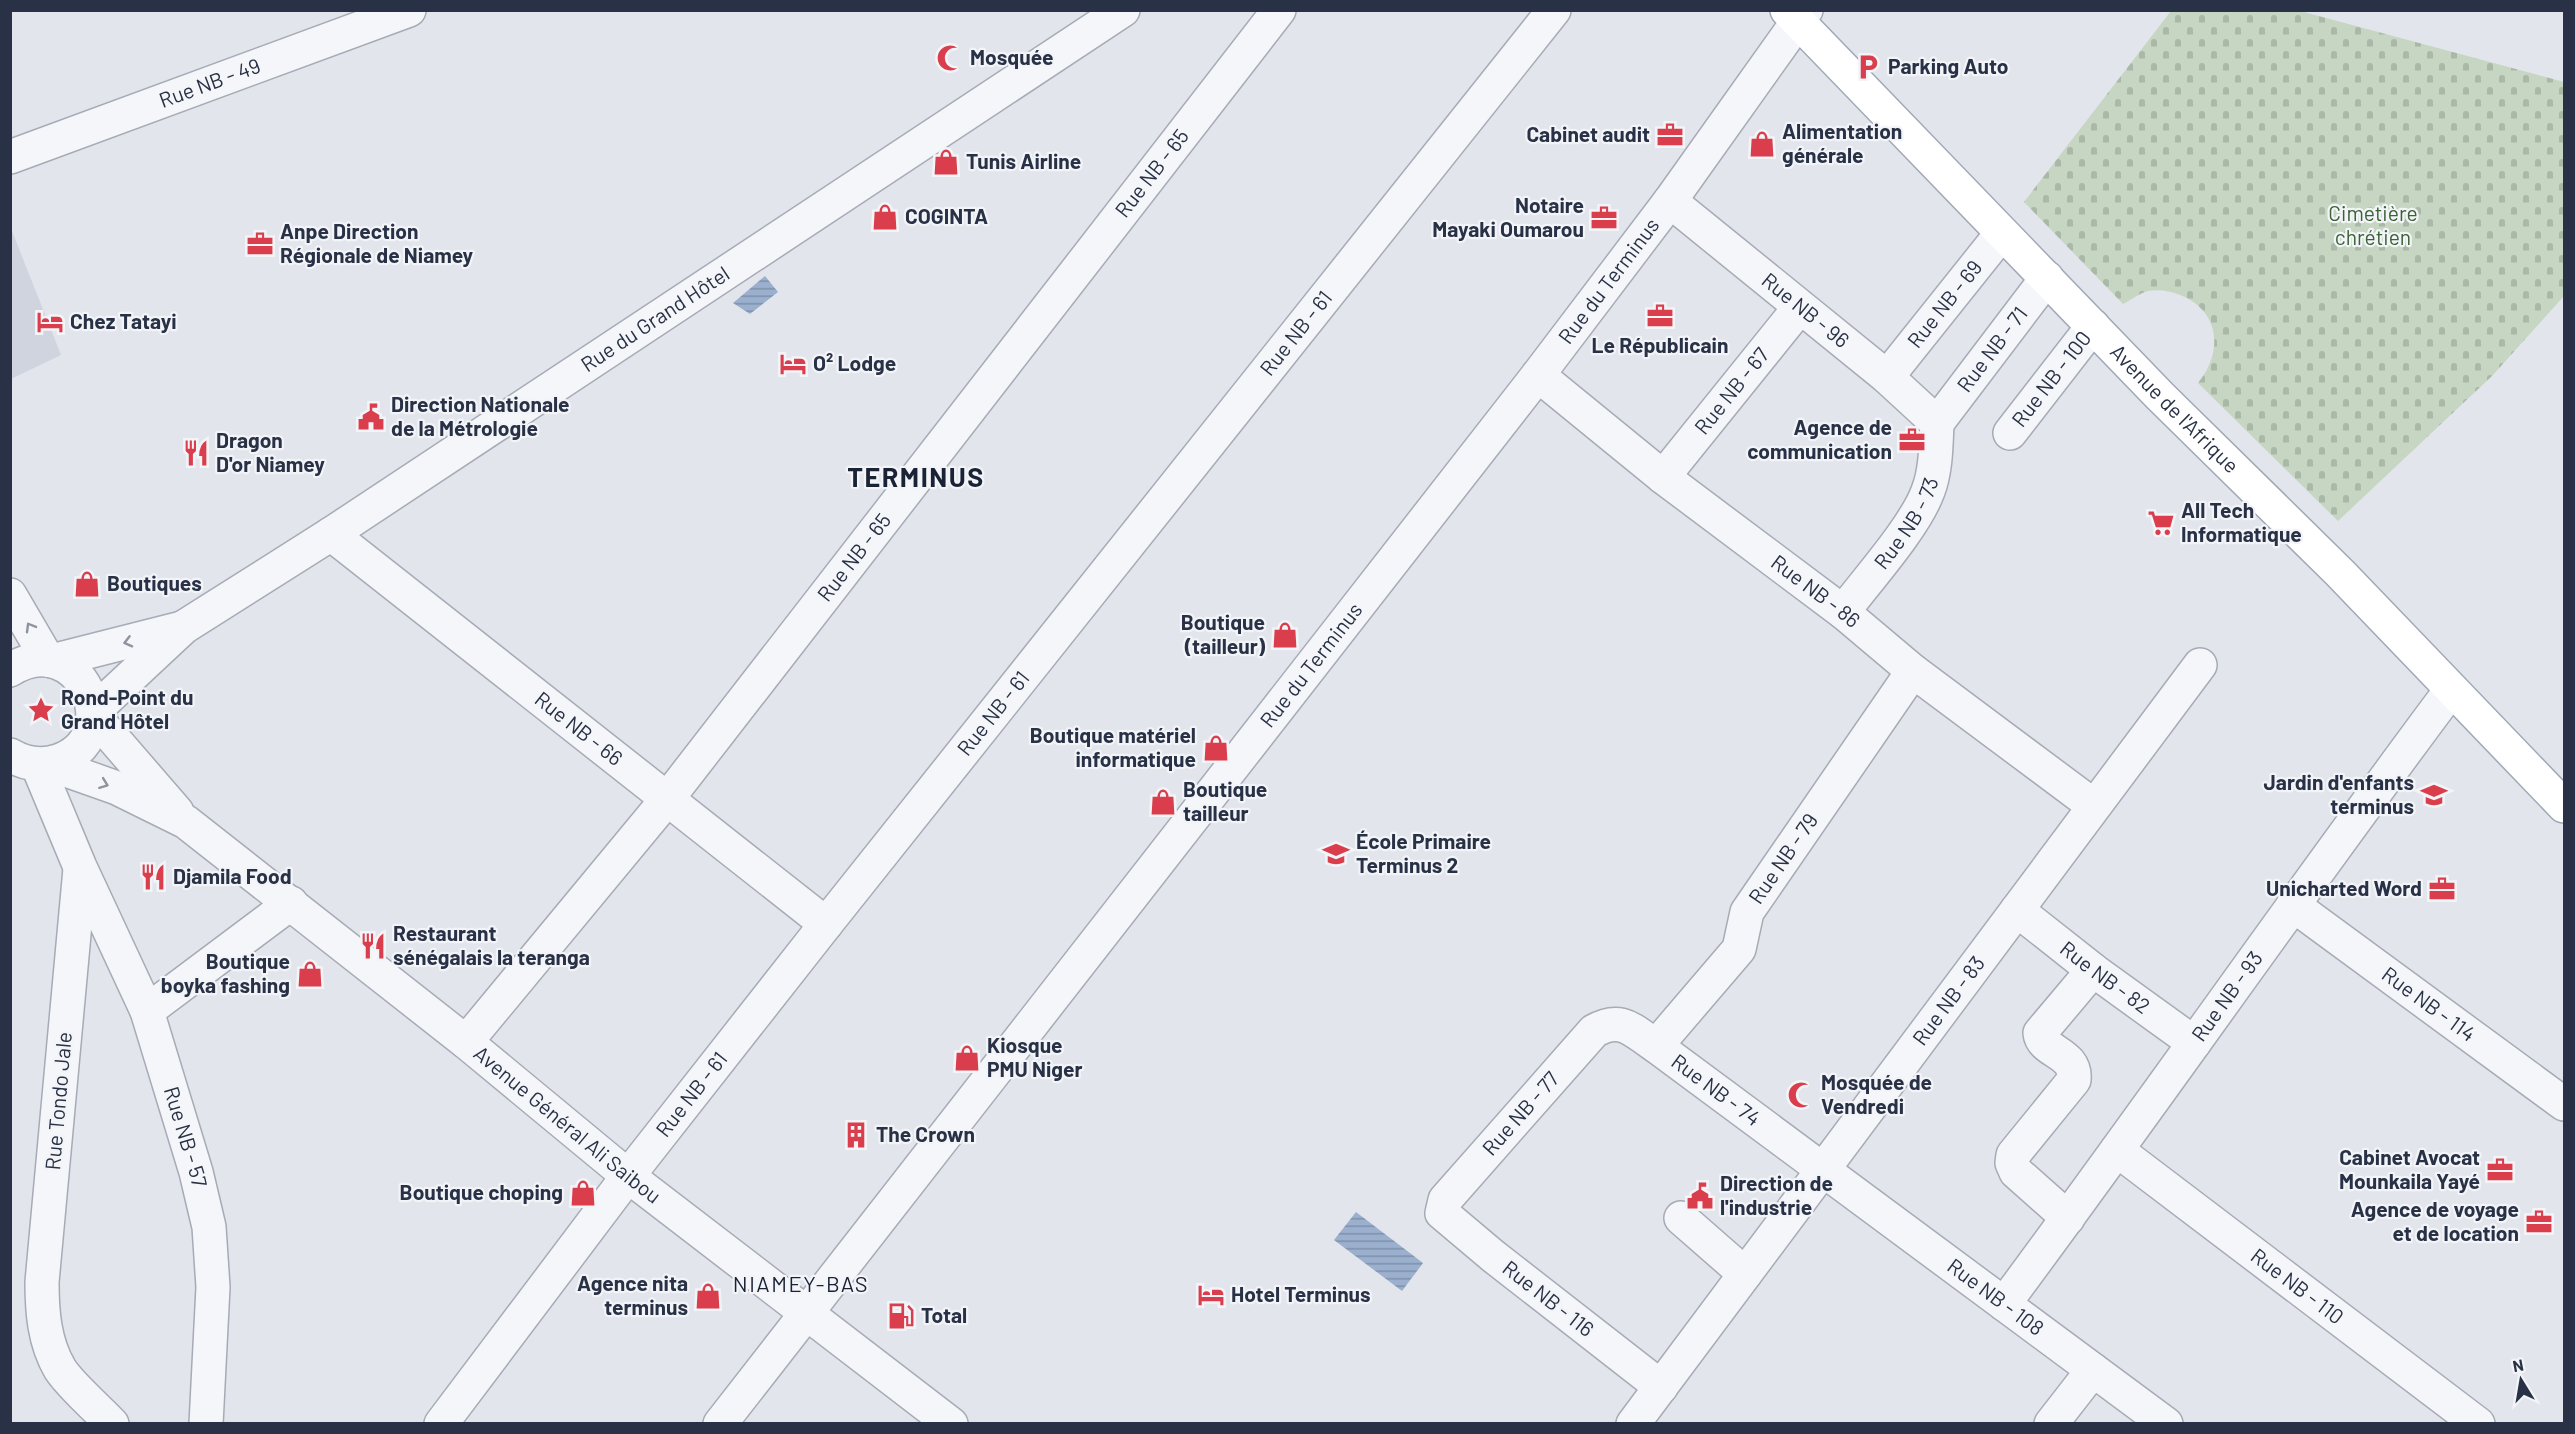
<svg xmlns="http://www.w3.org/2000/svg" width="2575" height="1434" font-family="Barlow,sans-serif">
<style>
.built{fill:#cfd4de}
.cemetery{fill:url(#cemetery-stones)}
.water{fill:url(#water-rules)}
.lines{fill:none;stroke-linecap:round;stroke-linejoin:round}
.minor-casing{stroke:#a6abb6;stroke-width:36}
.major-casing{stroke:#a0a8b8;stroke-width:36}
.minor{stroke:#f5f6f9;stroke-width:33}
.major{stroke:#fff;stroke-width:33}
.oneway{stroke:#8e949f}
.labels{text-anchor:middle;stroke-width:4.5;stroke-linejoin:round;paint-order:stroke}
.poi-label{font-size:21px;font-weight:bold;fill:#283145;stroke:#f2f4f8;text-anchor:start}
.street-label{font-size:21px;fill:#283145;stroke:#f2f4f8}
.park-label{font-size:21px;fill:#3a6234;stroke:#f2f4f8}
.neighbourhood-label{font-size:22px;letter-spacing:1.5px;fill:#1a2236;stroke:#f2f4f8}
.district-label{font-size:27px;font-weight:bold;letter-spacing:1.5px;fill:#1a2236;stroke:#f2f4f8}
</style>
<defs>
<pattern id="cemetery-stones" width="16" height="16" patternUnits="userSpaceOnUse" patternTransform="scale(1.5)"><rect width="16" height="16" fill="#c6d6c2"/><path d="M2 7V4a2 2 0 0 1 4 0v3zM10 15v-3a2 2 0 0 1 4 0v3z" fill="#aab8a8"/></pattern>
<pattern id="water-rules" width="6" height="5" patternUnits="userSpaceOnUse" patternTransform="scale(1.5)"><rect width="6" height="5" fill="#9ab0ce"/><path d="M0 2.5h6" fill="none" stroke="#7e90a9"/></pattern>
</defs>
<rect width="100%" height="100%" fill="#e2e5eb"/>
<polygon class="built" points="10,226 61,355 11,379 10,379"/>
<path class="cemetery" d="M2171,11H2300L2564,82V296L2492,376L2338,521L2198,383C2223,353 2221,311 2180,295C2170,291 2160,289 2148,291C2140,293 2131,300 2123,304L2024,202Z"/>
<g class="water">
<polygon points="765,276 778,292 750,314 733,303"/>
<polygon points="1356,1212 1423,1263 1402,1291 1334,1240"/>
</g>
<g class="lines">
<g class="minor-casing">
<g id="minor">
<path id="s1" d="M10,157L409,10"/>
<path id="s2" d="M1670,201L1887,377L1937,423"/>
<path id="s3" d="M1538,375L1663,477L1843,612L1913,671L2094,806"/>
<path id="s4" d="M1887,377L2002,233"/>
<path id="s5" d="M1937,423L2047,278"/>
<path id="s6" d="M2010,433L2093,326"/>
<path id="s7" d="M1663,477L1800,307"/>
<path id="s8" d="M331,534L826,924"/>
<polyline points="10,595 48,660"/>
<path id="s9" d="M1843,612C1867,580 1915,527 1928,491C1936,471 1936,444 1937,423"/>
<polyline points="52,661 182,628"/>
<path d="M10,670C78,626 130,736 58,761C42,766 25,764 10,755"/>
<path id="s10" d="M94,711L184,627L331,534L1123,10"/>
<polyline points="94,716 177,812"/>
<path id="s11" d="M37,764L80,867L147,1011L196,1172L209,1227L213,1287L206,1424"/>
<path id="s12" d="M49,764L117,788L186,822L466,1042L628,1176L951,1424"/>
<path d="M80,869L42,1282C42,1311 44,1342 60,1369C70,1385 98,1409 112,1424"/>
<path id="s13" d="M2293,905L2564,1104"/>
<path id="s14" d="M2017,910L2093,970L2194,1043"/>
<polyline points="147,1011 291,903"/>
<path id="s15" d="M466,1042L668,798L1279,10"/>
<path id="s16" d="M1656,1046L1739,949L1747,912L1913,671"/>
<path id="s17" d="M2117,1150L2478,1424"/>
<polyline points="1681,1218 1745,1274"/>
<path d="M2068,1218L2016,1172L2012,1163L2013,1155L2074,1080C2077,1052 2042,1053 2040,1033L2093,970"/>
<path id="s18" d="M2004,1304C2155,1101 2299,893 2451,690"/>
<path id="s19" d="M1661,1387L1493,1256L1442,1213L1445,1200L1594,1031C1622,1015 1633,1031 1656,1046L2166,1424"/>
<path id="s20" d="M441,1424L628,1176L826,924L1554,10"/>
<path id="s21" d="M720,1424L1538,375L1670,201L1806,10"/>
<path id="s22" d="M1633,1424L2200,665"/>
<polyline points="2051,1424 2093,1370"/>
</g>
</g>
<g class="major-casing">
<g id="major">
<path id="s23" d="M1787,10L2160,396L2340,573L2564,806"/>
</g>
</g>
<use href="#minor" class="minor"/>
<use href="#major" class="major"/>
</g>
<defs><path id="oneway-chevron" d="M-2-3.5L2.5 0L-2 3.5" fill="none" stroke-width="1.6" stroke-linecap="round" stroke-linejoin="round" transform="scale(1.5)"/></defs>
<g class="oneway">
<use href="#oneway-chevron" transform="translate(30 627) rotate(-120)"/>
<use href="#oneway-chevron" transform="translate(128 642) rotate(166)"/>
<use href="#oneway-chevron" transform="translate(104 784) rotate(21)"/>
</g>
<defs>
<g id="mosque-bare" transform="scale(2.07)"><path d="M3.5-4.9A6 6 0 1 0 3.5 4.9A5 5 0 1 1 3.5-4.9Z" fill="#da3d4b" stroke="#f2f4f8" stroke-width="2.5" paint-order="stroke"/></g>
<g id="parking-bare" transform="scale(2.07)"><path d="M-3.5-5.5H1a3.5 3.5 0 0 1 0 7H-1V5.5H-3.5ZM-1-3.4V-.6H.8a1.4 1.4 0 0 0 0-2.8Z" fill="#da3d4b" stroke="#f2f4f8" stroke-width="2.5" paint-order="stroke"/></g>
<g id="office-bare" transform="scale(2.07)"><path d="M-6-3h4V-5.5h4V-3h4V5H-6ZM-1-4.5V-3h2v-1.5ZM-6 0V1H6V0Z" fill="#da3d4b" stroke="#f2f4f8" stroke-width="2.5" paint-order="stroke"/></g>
<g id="shop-bare" transform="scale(2.07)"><path d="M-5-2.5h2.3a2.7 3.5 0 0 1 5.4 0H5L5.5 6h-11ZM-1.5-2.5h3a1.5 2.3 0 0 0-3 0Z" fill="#da3d4b" stroke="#f2f4f8" stroke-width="2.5" paint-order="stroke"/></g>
<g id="hotel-bare" transform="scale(2.07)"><path d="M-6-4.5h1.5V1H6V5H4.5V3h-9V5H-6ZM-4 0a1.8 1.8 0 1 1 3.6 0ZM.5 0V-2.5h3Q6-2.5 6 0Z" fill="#da3d4b" stroke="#f2f4f8" stroke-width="2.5" paint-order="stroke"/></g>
<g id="civic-bare" transform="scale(2.07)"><path d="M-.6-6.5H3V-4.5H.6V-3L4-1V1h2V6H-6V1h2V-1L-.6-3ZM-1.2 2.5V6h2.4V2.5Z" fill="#da3d4b" stroke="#f2f4f8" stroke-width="2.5" paint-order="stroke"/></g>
<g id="restaurant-bare" transform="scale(2.07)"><path d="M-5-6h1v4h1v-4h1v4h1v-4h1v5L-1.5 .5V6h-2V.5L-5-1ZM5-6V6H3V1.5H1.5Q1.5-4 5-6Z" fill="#da3d4b" stroke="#f2f4f8" stroke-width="2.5" paint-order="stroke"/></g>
<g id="supermarket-bare" transform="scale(2.07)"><path d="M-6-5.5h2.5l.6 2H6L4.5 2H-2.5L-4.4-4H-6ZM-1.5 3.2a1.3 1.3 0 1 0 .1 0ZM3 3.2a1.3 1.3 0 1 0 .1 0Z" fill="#da3d4b" stroke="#f2f4f8" stroke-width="2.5" paint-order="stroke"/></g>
<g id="sight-bare" transform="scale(2.07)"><path d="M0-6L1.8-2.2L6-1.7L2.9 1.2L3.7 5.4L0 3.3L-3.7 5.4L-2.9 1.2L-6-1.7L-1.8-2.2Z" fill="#da3d4b" stroke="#f2f4f8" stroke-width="2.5" paint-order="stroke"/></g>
<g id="school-bare" transform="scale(2.07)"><path d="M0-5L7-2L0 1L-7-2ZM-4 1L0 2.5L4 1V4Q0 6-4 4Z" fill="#da3d4b" stroke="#f2f4f8" stroke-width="2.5" paint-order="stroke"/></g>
<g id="building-bare" transform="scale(2.07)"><path d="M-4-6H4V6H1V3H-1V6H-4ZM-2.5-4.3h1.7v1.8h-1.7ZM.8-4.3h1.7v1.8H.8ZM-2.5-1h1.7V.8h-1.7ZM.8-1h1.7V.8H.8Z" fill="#da3d4b" stroke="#f2f4f8" stroke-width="2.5" paint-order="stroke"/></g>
<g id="fuel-bare" transform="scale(2.07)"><path d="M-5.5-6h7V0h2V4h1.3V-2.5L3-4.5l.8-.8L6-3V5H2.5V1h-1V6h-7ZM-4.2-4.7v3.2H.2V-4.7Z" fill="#da3d4b" stroke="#f2f4f8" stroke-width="2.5" paint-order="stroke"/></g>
</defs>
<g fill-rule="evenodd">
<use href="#mosque-bare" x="950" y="58"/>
<use href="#parking-bare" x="1868" y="67"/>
<use href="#office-bare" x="1670" y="135"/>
<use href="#shop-bare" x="1762" y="144"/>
<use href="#shop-bare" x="946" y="162"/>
<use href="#shop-bare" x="885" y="217"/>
<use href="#office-bare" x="1604" y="218"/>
<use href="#office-bare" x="260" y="244"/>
<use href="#office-bare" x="1660" y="316"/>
<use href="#hotel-bare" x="50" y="322"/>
<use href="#hotel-bare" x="793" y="364"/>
<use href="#civic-bare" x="371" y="417"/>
<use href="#office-bare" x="1912" y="440"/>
<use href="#restaurant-bare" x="196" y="453"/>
<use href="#supermarket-bare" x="2161" y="523"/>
<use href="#shop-bare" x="87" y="584"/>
<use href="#shop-bare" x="1285" y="635"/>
<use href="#sight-bare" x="41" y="710"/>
<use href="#shop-bare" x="1216" y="748"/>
<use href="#school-bare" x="2434" y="795"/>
<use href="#shop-bare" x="1163" y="802"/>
<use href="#school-bare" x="1336" y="854"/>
<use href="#restaurant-bare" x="153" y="877"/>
<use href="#office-bare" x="2442" y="889"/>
<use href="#restaurant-bare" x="373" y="946"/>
<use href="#shop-bare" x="310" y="974"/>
<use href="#shop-bare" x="967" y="1058"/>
<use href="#mosque-bare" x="1801" y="1095"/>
<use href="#building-bare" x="856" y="1135"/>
<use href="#office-bare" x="2500" y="1170"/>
<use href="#shop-bare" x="583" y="1193"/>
<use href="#civic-bare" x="1700" y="1196"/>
<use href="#office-bare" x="2539" y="1222"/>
<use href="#hotel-bare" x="1211" y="1295"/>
<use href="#shop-bare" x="708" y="1296"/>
<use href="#fuel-bare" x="901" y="1316"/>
</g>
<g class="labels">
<g class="poi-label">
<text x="970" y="65">Mosquée</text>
<text x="1888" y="74">Parking Auto</text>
<text x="1782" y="139">Alimentation<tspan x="1782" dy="24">générale</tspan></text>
<text x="1650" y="142" text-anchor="end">Cabinet audit</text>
<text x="966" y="169">Tunis Airline</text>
<text x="1584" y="213" text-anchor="end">Notaire<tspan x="1584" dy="24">Mayaki Oumarou</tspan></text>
<text x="905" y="224">COGINTA</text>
<text x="280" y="239">Anpe Direction<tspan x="280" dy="24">Régionale de Niamey</tspan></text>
<text x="70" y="329">Chez Tatayi</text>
<text x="1660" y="353" text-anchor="middle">Le Républicain</text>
<text x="813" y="371">O² Lodge</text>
<text x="391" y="412">Direction Nationale<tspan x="391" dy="24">de la Métrologie</tspan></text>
<text x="1892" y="435" text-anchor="end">Agence de<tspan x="1892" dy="24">communication</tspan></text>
<text x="216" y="448">Dragon<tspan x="216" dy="24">D'or Niamey</tspan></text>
<text x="2181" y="518">All Tech<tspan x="2181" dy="24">Informatique</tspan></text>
<text x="107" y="591">Boutiques</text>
<text x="1265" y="630" text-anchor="end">Boutique<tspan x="1265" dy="24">(tailleur)</tspan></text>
<text x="61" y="705">Rond-Point du<tspan x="61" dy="24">Grand Hôtel</tspan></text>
<text x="1196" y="743" text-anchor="end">Boutique matériel<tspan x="1196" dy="24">informatique</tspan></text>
<text x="2414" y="790" text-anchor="end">Jardin d'enfants<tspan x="2414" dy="24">terminus</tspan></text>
<text x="1183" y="797">Boutique<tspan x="1183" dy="24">tailleur</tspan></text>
<text x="1356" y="849">École Primaire<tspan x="1356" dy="24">Terminus 2</tspan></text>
<text x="173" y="884">Djamila Food</text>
<text x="2422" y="896" text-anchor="end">Unicharted Word</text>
<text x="393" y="941">Restaurant<tspan x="393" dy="24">sénégalais la teranga</tspan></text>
<text x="290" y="969" text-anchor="end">Boutique<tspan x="290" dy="24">boyka fashing</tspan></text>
<text x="987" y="1053">Kiosque<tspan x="987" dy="24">PMU Niger</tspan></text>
<text x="1821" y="1090">Mosquée de<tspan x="1821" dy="24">Vendredi</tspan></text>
<text x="876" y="1142">The Crown</text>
<text x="2480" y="1165" text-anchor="end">Cabinet Avocat<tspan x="2480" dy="24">Mounkaila Yayé</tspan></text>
<text x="1720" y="1191">Direction de<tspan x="1720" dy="24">l'industrie</tspan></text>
<text x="563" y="1200" text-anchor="end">Boutique choping</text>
<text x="2519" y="1217" text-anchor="end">Agence de voyage<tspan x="2519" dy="24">et de location</tspan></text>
<text x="688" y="1291" text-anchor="end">Agence nita<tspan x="688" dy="24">terminus</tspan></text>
<text x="1231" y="1302">Hotel Terminus</text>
<text x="921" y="1323">Total</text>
</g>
<g class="street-label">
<text dy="7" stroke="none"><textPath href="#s1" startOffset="213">Rue NB - 49</textPath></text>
<text dy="7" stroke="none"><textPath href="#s15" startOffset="1107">Rue NB - 65</textPath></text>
<text dy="7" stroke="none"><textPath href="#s21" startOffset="1448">Rue du Terminus</textPath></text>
<text dy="7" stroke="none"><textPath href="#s4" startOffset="93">Rue NB - 69</textPath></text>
<text dy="7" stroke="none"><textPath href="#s2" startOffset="174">Rue NB - 96</textPath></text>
<text dy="7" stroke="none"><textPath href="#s10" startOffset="686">Rue du Grand Hôtel</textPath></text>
<text dy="7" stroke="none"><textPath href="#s20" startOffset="1386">Rue NB - 61</textPath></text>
<text dy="7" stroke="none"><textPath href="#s5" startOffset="92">Rue NB - 71</textPath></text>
<text dy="7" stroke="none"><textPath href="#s6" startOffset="68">Rue NB - 100</textPath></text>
<text dy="7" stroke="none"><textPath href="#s7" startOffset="110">Rue NB - 67</textPath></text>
<text dy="7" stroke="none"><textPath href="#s23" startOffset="556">Avenue de l'Afrique</textPath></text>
<text dy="7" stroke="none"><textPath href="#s9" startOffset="110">Rue NB - 73</textPath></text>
<text dy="7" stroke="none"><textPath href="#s15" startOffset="621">Rue NB - 65</textPath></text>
<text dy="7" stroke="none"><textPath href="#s3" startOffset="352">Rue NB - 86</textPath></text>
<text dy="7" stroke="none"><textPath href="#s21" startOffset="962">Rue du Terminus</textPath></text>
<text dy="7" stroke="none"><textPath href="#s20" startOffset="900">Rue NB - 61</textPath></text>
<text dy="7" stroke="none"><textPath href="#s8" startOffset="315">Rue NB - 66</textPath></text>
<text dy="7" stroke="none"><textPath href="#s16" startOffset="230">Rue NB - 79</textPath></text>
<text dy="7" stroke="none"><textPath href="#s14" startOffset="111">Rue NB - 82</textPath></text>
<text dy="7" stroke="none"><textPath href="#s18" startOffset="380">Rue NB - 93</textPath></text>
<text dy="7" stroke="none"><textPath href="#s22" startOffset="528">Rue NB - 83</textPath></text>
<text dy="7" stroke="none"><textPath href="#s13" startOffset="168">Rue NB - 114</textPath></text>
<text dy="7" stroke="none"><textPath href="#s19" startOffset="662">Rue NB - 74</textPath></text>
<text dy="7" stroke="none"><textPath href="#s20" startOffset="414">Rue NB - 61</textPath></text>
<text transform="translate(59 1101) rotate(-85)" y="7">Rue Tondo Jale</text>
<text dy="7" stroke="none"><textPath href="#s19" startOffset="408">Rue NB - 77</textPath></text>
<text dy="7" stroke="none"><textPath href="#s12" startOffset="636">Avenue Général Ali Saibou</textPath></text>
<text dy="7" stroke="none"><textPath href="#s11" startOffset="402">Rue NB - 57</textPath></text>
<text dy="7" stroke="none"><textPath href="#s17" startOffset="226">Rue NB - 110</textPath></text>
<text dy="7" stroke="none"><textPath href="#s19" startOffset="1010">Rue NB - 108</textPath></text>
<text transform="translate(1548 1299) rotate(38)" y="7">Rue NB - 116</text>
</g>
<g class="park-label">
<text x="2373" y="221">Cimetière<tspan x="2373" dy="24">chrétien</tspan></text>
</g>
<g class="neighbourhood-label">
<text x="801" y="1292">NIAMEY-BAS</text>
</g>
<g class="district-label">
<text x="916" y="487">TERMINUS</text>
</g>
</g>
<rect width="2575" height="1434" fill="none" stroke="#283145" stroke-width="24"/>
<g transform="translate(2521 1380) rotate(349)" stroke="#f2f4f8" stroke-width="4.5" paint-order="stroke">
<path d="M0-4.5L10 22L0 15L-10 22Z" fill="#283145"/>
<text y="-9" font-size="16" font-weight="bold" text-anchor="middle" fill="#283145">N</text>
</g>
</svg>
